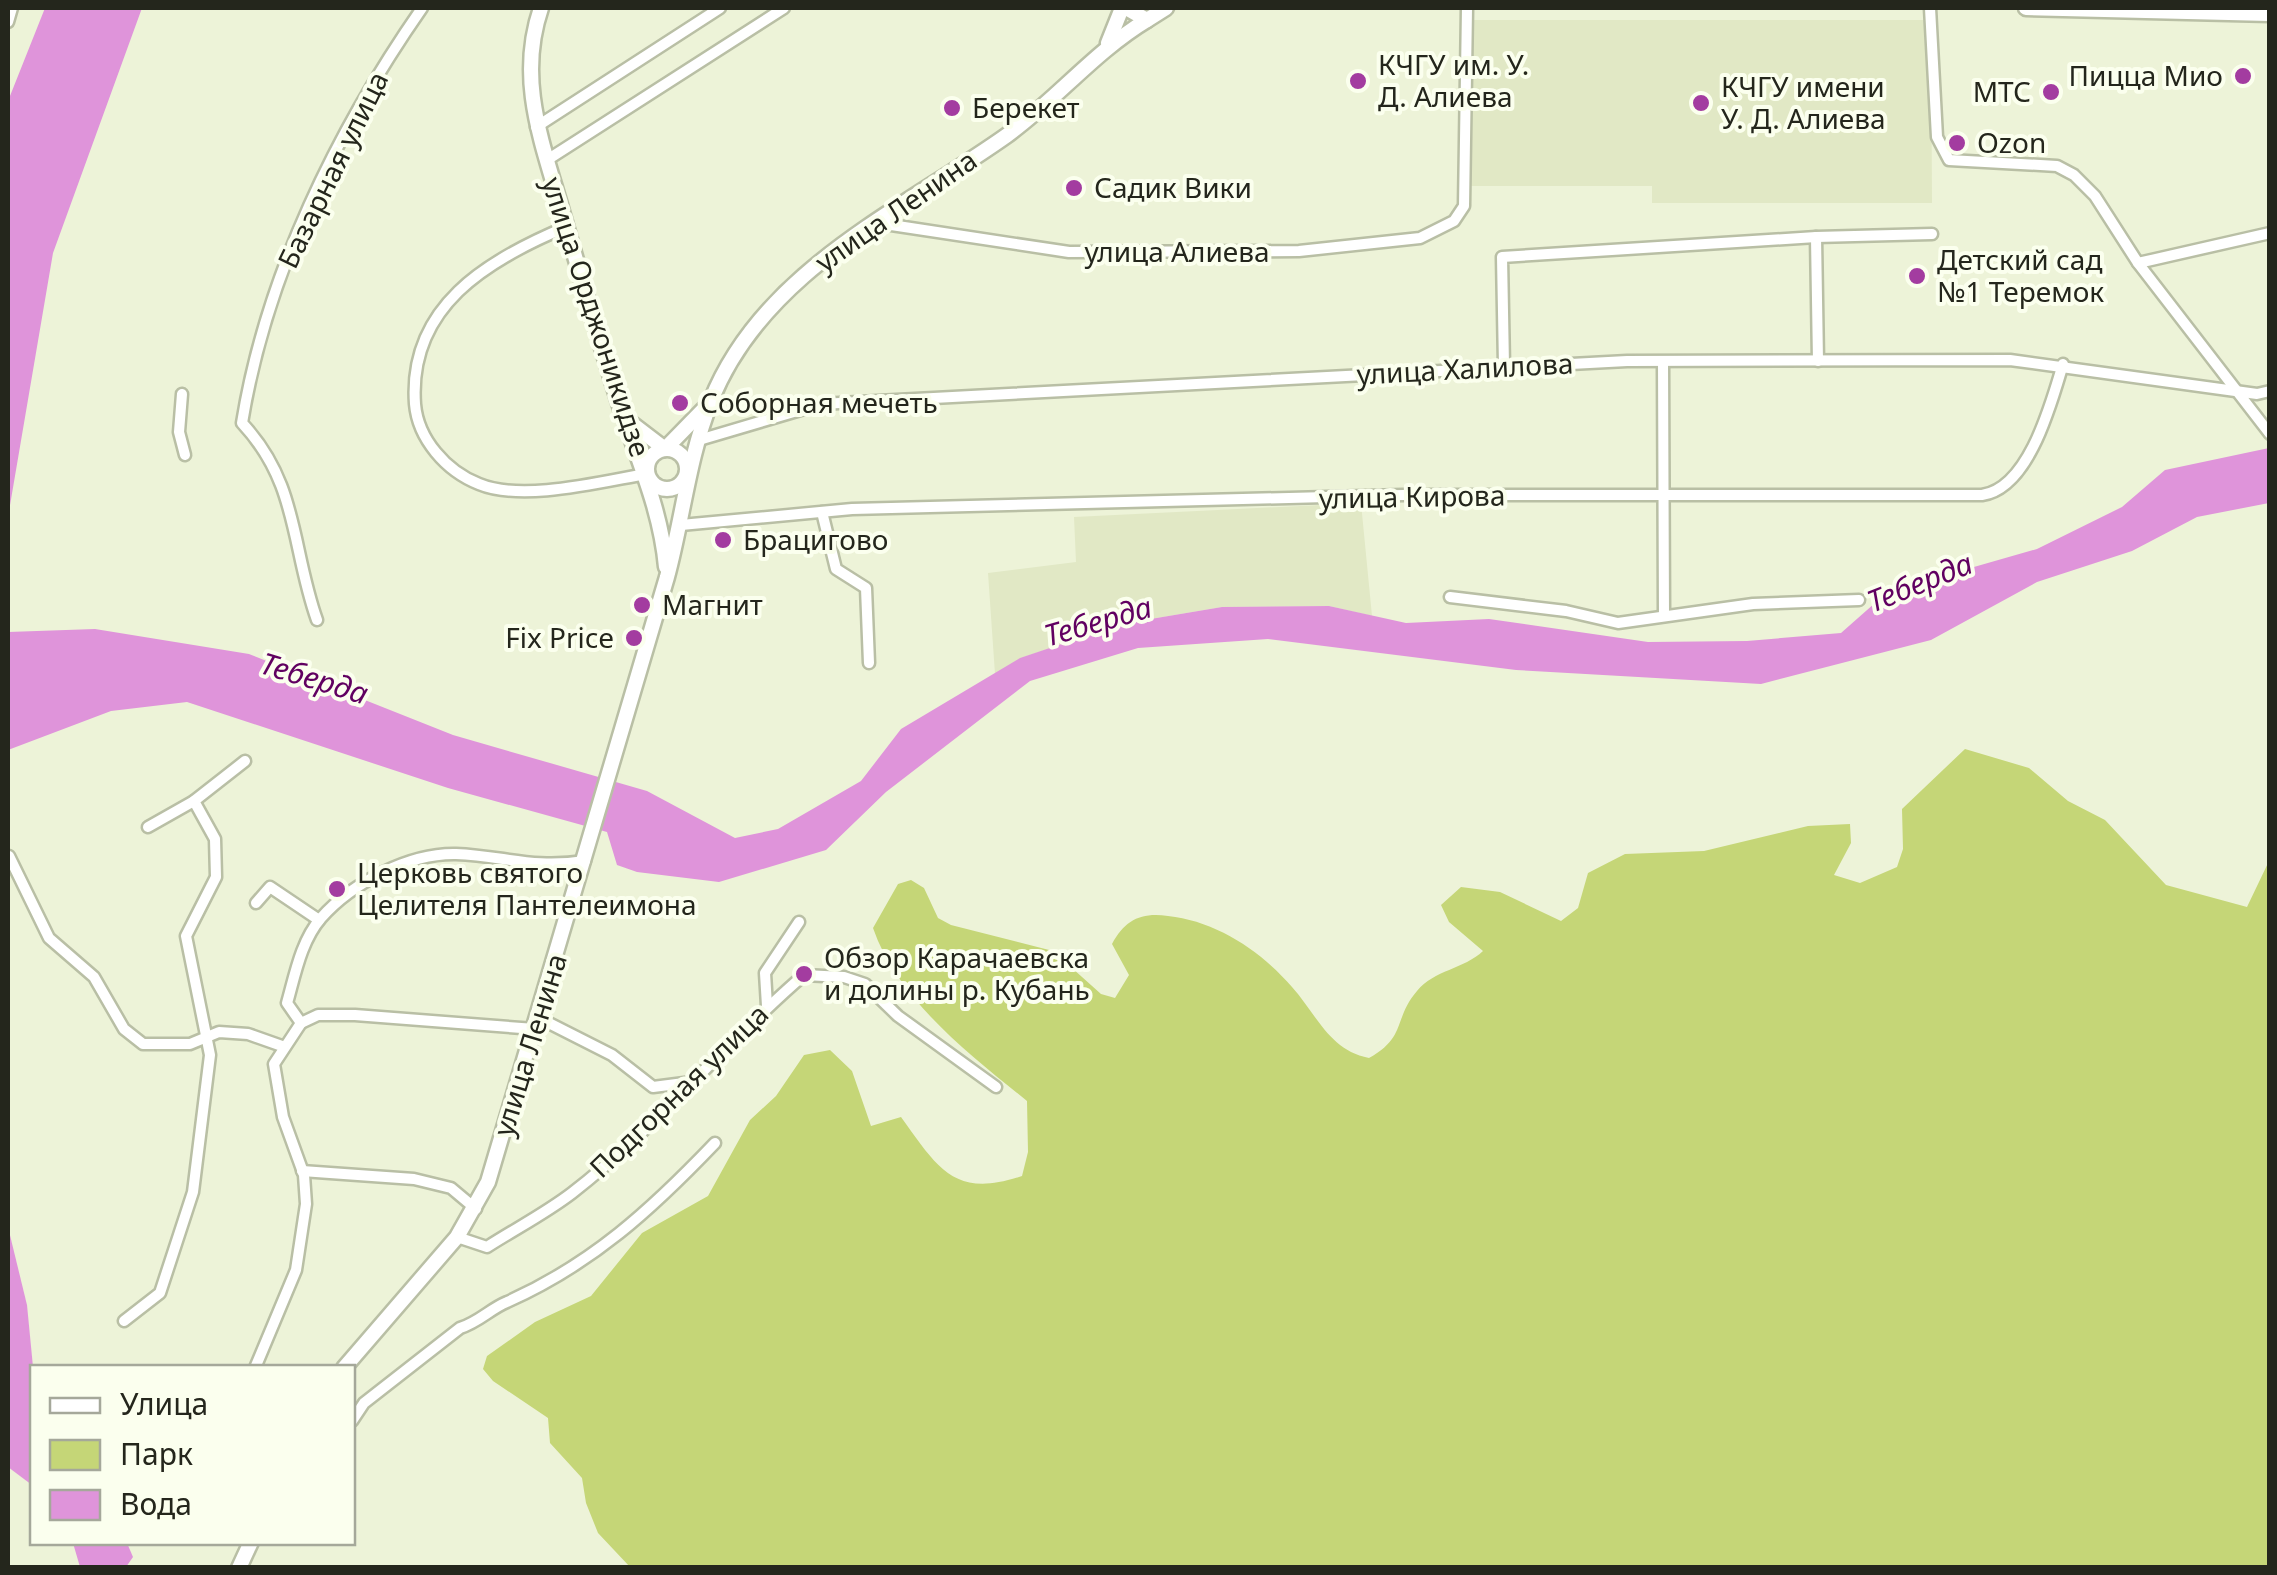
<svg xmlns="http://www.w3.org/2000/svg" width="2277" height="1575" font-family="'Noto Sans',sans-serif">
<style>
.built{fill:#e1e8c5}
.green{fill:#c5d677}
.water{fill:#df94da}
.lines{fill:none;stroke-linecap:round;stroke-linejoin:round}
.street-casing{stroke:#b9bfa5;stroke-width:15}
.secondary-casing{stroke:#b9bfa5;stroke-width:19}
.street{stroke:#fff;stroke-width:10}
.secondary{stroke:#fff;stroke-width:14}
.poi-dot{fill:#a33ca0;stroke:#fbffee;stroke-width:4}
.labels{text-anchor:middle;stroke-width:8;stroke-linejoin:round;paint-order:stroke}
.poi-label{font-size:28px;fill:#24261c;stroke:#fbffee;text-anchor:start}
.street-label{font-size:28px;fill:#24261c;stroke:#fbffee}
.water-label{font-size:30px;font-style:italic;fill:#610161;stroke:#fbffee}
</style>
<rect width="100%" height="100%" fill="#edf3d8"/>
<g class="built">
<polygon points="1470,20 1931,20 1932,203 1652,203 1652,186 1470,186"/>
<polygon points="1361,503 1372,616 1329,606 1222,607 1121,624 1021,658 995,674 988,573 1076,562 1074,517"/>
</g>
<path class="green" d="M1965,749L2029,768L2068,801L2105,820L2166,885L2247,907L2269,861V1567H630L598,1533L586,1503L582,1478L550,1443L548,1418L493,1381L483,1369L487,1356L535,1322L591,1296L642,1233L708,1196L750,1120L776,1096L804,1055L830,1050L852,1071L871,1126L901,1117C938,1168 954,1199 1022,1176L1028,1152L1027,1101C969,1054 898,1000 873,928L898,884L911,880L924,888L938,918L951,925L1053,951L1101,994L1115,998L1129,975L1112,944C1125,920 1141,912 1168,916C1216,921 1261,951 1292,987C1317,1015 1329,1050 1369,1058C1407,1037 1393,1019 1417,991C1434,970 1464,969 1483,951L1449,922L1441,905L1461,887L1500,892L1561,921L1578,908L1588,873L1625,854L1704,851L1808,826L1850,824L1851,843L1834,875L1860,883L1897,867L1903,849L1902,809Z"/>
<g class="water">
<polygon points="45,8 142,8 53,253 8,517 8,101"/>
<polygon points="2269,448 2269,503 2197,517 2132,551 2037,582 1931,640 1761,684 1516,670 1268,639 1138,648 1030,681 886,792 826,850 719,882 637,872 617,865 607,832 448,788 187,702 111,711 8,750 8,632 95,629 249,654 453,735 647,791 735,838 778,829 861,781 901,729 1020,658 1121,624 1222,607 1329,606 1406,623 1489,619 1648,642 1747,641 1841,633 1875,603 1953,573 2037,549 2122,507 2165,470"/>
<polygon points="8,1227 27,1305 33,1367 32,1485 8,1467"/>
<polygon points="73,1543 127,1543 133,1557 126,1567 80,1567"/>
</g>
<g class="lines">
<g class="street-casing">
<g id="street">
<polyline points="1930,8 1937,137 1949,160 2057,166 2074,175 2095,196 2138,263 2270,434"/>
<polyline points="8,22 12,8"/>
<polyline points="536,127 720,8"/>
<polyline points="547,160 784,8"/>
<polyline points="878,223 1069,252 1299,251 1420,238 1454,221 1464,206 1467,8"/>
<path d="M566,227C487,260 408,307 415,404C418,439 446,471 479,484C522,502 600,482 646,474"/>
<polyline points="1816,237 1818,361"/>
<polyline points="2138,263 2270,233"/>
<polyline points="1663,362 1664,616"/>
<polyline points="1504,366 1502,257 1816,237 1932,234"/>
<polyline points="182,394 179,432 185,455"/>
<polyline points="699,440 821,404 1627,361 2010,360 2257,394 2270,391"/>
<polyline points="822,512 836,569 866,588 869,663"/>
<path d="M681,525L852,509L1403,495H1982C2029,488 2051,404 2063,364"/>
<polyline points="1450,597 1566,611 1618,623 1753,604 1859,600"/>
<path d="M317,620C291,547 299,484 242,423C266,275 337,130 422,8"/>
<polyline points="148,827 194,801"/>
<polyline points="9,856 49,938 94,977 124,1029 143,1044 190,1044 219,1032 248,1034 282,1046"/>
<polyline points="256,903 270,887 319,920"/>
<polyline points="767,1006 765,973 799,922"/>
<polyline points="539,1018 612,1055 653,1087 692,1082"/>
<polyline points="301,1023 318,1015 355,1015 535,1029"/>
<polyline points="302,1171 414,1179 451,1188 476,1209"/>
<path d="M457,1237L487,1247C515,1229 546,1213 572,1193C656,1128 723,1044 804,975L844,977L865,984L898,1016L996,1087"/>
<polyline points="124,1321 160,1293 193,1192 210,1055 186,936 216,877 215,839 194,801 245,761"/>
<path d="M255,1368L296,1270L306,1204L304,1175L283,1117L274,1064L301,1023L287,1003C295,975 301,941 321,918C352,883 409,853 456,854C505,856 532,869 585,861"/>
<path d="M352,1421L364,1403L460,1328C479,1322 490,1309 507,1302C592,1264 651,1210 715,1143"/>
</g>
</g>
<g class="secondary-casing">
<g id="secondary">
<path d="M541,8C517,78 541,139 561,208C580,274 599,340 620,406C638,460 661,510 666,567"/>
<polyline points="1126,8 1147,20 1166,8"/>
<polyline points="2026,8 2270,14"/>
<polyline points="1108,43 1122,8"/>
<polyline points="631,423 665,449 707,406"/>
<circle cx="667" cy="469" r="20"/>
<path d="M344,1368L457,1237L488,1182L667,577C683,518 688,459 711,401C762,272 900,211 1006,136C1056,100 1094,52 1147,20"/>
<polyline points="239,1568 251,1542"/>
</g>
</g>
<use href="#street" class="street"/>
<use href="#secondary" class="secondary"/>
</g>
<g class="poi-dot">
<circle cx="2243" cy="76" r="10"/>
<circle cx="1358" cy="81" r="10"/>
<circle cx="2051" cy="92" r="10"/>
<circle cx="1701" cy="103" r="10"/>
<circle cx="952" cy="108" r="10"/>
<circle cx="1957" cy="143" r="10"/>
<circle cx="1074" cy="188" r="10"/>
<circle cx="1917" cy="276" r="10"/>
<circle cx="680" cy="403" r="10"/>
<circle cx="723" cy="540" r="10"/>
<circle cx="642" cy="605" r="10"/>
<circle cx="634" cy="638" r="10"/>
<circle cx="337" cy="889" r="10"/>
<circle cx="804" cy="974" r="10"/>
</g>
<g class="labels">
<g class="poi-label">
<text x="1378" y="75">КЧГУ им. У.<tspan x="1378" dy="32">Д. Алиева</tspan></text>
<text x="2223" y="86" text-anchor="end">Пицца Мио</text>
<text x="1721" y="97">КЧГУ имени<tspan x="1721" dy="32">У. Д. Алиева</tspan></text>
<text x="2031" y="102" text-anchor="end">МТС</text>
<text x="972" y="118">Берекет</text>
<text x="1977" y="153">Ozon</text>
<text x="1094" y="198">Садик Вики</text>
<text x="1937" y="270">Детский сад<tspan x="1937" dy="32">№1 Теремок</tspan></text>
<text x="700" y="413">Соборная мечеть</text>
<text x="743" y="550">Брацигово</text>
<text x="662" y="615">Магнит</text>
<text x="614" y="648" text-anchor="end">Fix Price</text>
<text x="357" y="883">Церковь святого<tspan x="357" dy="32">Целителя Пантелеимона</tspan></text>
<text x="824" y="968">Обзор Карачаевска<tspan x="824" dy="32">и долины р. Кубань</tspan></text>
</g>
<g class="street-label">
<text transform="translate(333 170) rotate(-64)" y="10">Базарная улица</text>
<text transform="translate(896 211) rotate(-35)" y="10">улица Ленина</text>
<text x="1177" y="262">улица Алиева</text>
<text transform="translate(596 317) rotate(72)" y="10">улица Орджоникидзе</text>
<text transform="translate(1465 369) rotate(-3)" y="10">улица Халилова</text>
<text transform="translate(1412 497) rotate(-1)" y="10">улица Кирова</text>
<text transform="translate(530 1045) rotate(-73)" y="10">улица Ленина</text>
<text transform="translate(679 1091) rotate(-44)" y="10">Подгорная улица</text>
</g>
<g class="water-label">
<text transform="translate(1920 583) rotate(-22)" y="10">Теберда</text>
<text transform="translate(1098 622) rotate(-16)" y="10">Теберда</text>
<text transform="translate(314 679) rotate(17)" y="10">Теберда</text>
</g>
</g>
<rect width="2277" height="1575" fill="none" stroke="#24261c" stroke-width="20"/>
<rect x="30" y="1365" width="325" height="180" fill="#fbffee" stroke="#a5a89a" stroke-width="2.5"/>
<rect x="50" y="1398" width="50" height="15" fill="#ffffff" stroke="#a5a89a" stroke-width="2.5"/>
<text x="120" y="1415" font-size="30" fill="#24261c">Улица</text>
<rect x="50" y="1440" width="50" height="30" fill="#c5d677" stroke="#a5a89a" stroke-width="2.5"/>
<text x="120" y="1465" font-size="30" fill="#24261c">Парк</text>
<rect x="50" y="1490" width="50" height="30" fill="#df94da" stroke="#a5a89a" stroke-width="2.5"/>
<text x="120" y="1515" font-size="30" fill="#24261c">Вода</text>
</svg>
